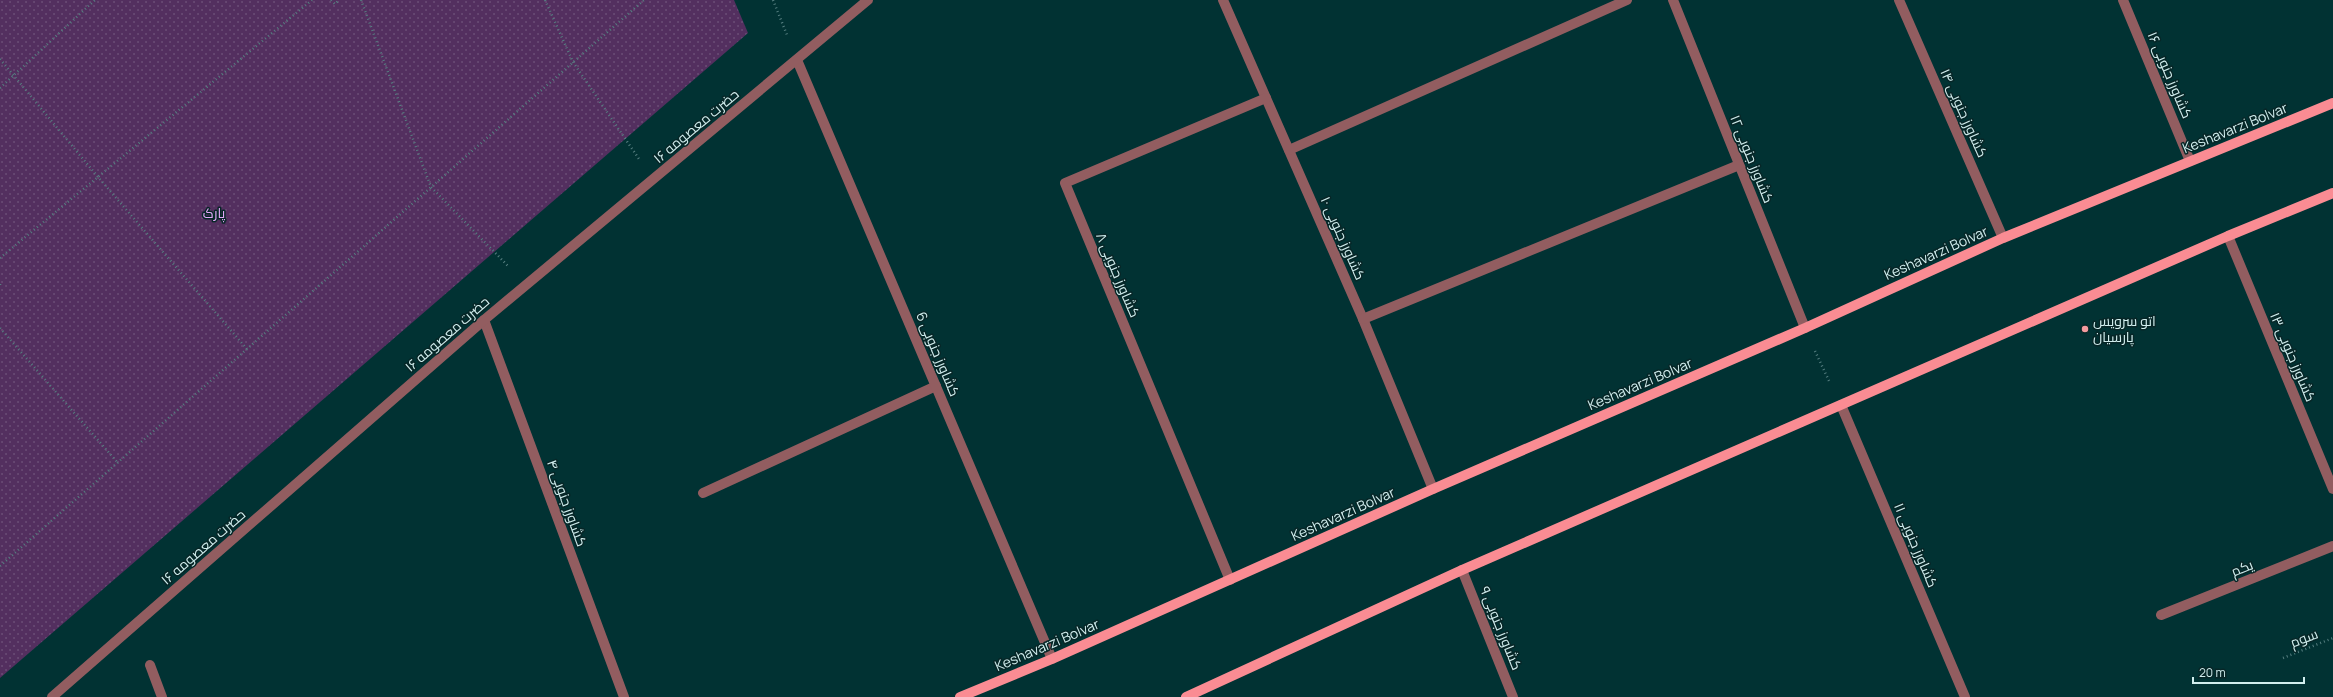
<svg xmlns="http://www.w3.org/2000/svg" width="2333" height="697" font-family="Manrope,Cairo,sans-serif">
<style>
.park{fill:url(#park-dots)}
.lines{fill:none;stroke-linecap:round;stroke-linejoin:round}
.path{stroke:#567f80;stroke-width:2.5;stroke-dasharray:1 3;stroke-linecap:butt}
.lane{stroke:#925d60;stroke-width:10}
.street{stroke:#925d60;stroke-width:10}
.primary{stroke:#fa8c93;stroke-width:10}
.poi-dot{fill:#f49b9f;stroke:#072627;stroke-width:1.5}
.labels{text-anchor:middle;stroke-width:3;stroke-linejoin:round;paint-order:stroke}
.street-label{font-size:14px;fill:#d1eeee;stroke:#072627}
.park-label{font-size:14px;fill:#e3a8f9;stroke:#072627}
.poi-label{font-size:14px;fill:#d1eeee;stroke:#072627;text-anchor:start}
</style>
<defs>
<pattern id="park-dots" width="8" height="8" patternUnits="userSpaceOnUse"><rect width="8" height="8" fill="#532f5f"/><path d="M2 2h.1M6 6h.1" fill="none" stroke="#6b4d76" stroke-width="1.8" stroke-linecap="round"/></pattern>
</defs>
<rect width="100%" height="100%" fill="#013233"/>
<polygon class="park" points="0,0 734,0 748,33 0,678"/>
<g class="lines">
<g class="path">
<polyline points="331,0 335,4 339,0"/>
<polyline points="361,0 431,187 509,267"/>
<polyline points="545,0 573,62 639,159"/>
<polyline points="773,0 787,35"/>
<polyline points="0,59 98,177 247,349"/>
<polyline points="0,88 95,0"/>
<polyline points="0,258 312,0"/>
<polyline points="0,284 0,287"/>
<polyline points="0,328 118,463"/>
<polyline points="1815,351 1830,383"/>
<polyline points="0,566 644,0"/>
<polyline points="2283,658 2333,638"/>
</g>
<g class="lane">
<polyline points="703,493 936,386"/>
<polyline points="2161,615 2333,546"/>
</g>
<g class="street">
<polyline points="1223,0 1363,319 1433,489"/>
<polyline points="1673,0 1805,328"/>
<polyline points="1899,0 2003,238"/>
<polyline points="2123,0 2190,161"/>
<polyline points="797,60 1052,659"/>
<polyline points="1289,150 1627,0"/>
<polyline points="2228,236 2333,489"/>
<polyline points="1363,319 1739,165"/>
<polyline points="484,320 624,697"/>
<polyline points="1841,405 1965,697"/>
<polyline points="1462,570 1513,697"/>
<polyline points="1230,580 1065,183 1266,98"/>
<polyline points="150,665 162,697"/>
<polyline points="52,697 484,320 868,0"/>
</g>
<g class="primary">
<polyline points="960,697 1052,659 1433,489 1805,328 2003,238 2333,103"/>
<polyline points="1186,697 1462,570 2228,236 2333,193"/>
</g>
</g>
<circle class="poi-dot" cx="2085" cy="329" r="4"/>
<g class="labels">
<g class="street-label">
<text transform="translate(2170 75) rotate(67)" y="5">کشاورز جنوبی ۱۶</text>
<text transform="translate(1964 113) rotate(66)" y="5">کشاورز جنوبی ۱۴</text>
<text transform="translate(696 126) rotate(-40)" y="5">حضرت معصومه ۱۶</text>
<text transform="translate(2235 128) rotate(-22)" y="5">Keshavarzi Bolvar</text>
<text transform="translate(1752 159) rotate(68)" y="5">کشاورز جنوبی ۱۲</text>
<text transform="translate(1343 238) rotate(66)" y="5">کشاورز جنوبی ۱۰</text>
<text transform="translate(1936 253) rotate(-24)" y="5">Keshavarzi Bolvar</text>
<text transform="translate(1118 275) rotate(67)" y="5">کشاورز جنوبی ۸</text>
<text transform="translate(447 334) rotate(-41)" y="5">حضرت معصومه ۱۶</text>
<text transform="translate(938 354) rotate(67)" y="5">کشاورز جنوبی 6</text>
<text transform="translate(2293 357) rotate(67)" y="5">کشاورز جنوبی ۱۳</text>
<text transform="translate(1640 384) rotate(-23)" y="5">Keshavarzi Bolvar</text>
<text transform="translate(567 503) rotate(70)" y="5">کشاورز جنوبی ۴</text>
<text transform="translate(1343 514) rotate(-24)" y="5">Keshavarzi Bolvar</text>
<text transform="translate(1916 545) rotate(67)" y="5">کشاورز جنوبی ۱۱</text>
<text transform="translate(203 547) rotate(-41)" y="5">حضرت معصومه ۱۶</text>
<text transform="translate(2242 568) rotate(-22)" y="5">یکم</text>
<text transform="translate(1501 628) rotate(68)" y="5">کشاورز جنوبی ۹</text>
<text transform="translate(2304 638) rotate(-21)" y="5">سوم</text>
<text transform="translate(1047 645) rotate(-23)" y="5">Keshavarzi Bolvar</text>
</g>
<g class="park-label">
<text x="214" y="218">پارک</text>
</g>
<g class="poi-label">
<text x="2093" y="326">اتو سرویس<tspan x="2093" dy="16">پارسیان</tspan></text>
</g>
</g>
<path d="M2193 677v6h111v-6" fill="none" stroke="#d1eeee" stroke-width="2"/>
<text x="2199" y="677" font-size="12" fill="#d1eeee" stroke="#072627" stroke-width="3" paint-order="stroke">20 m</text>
</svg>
